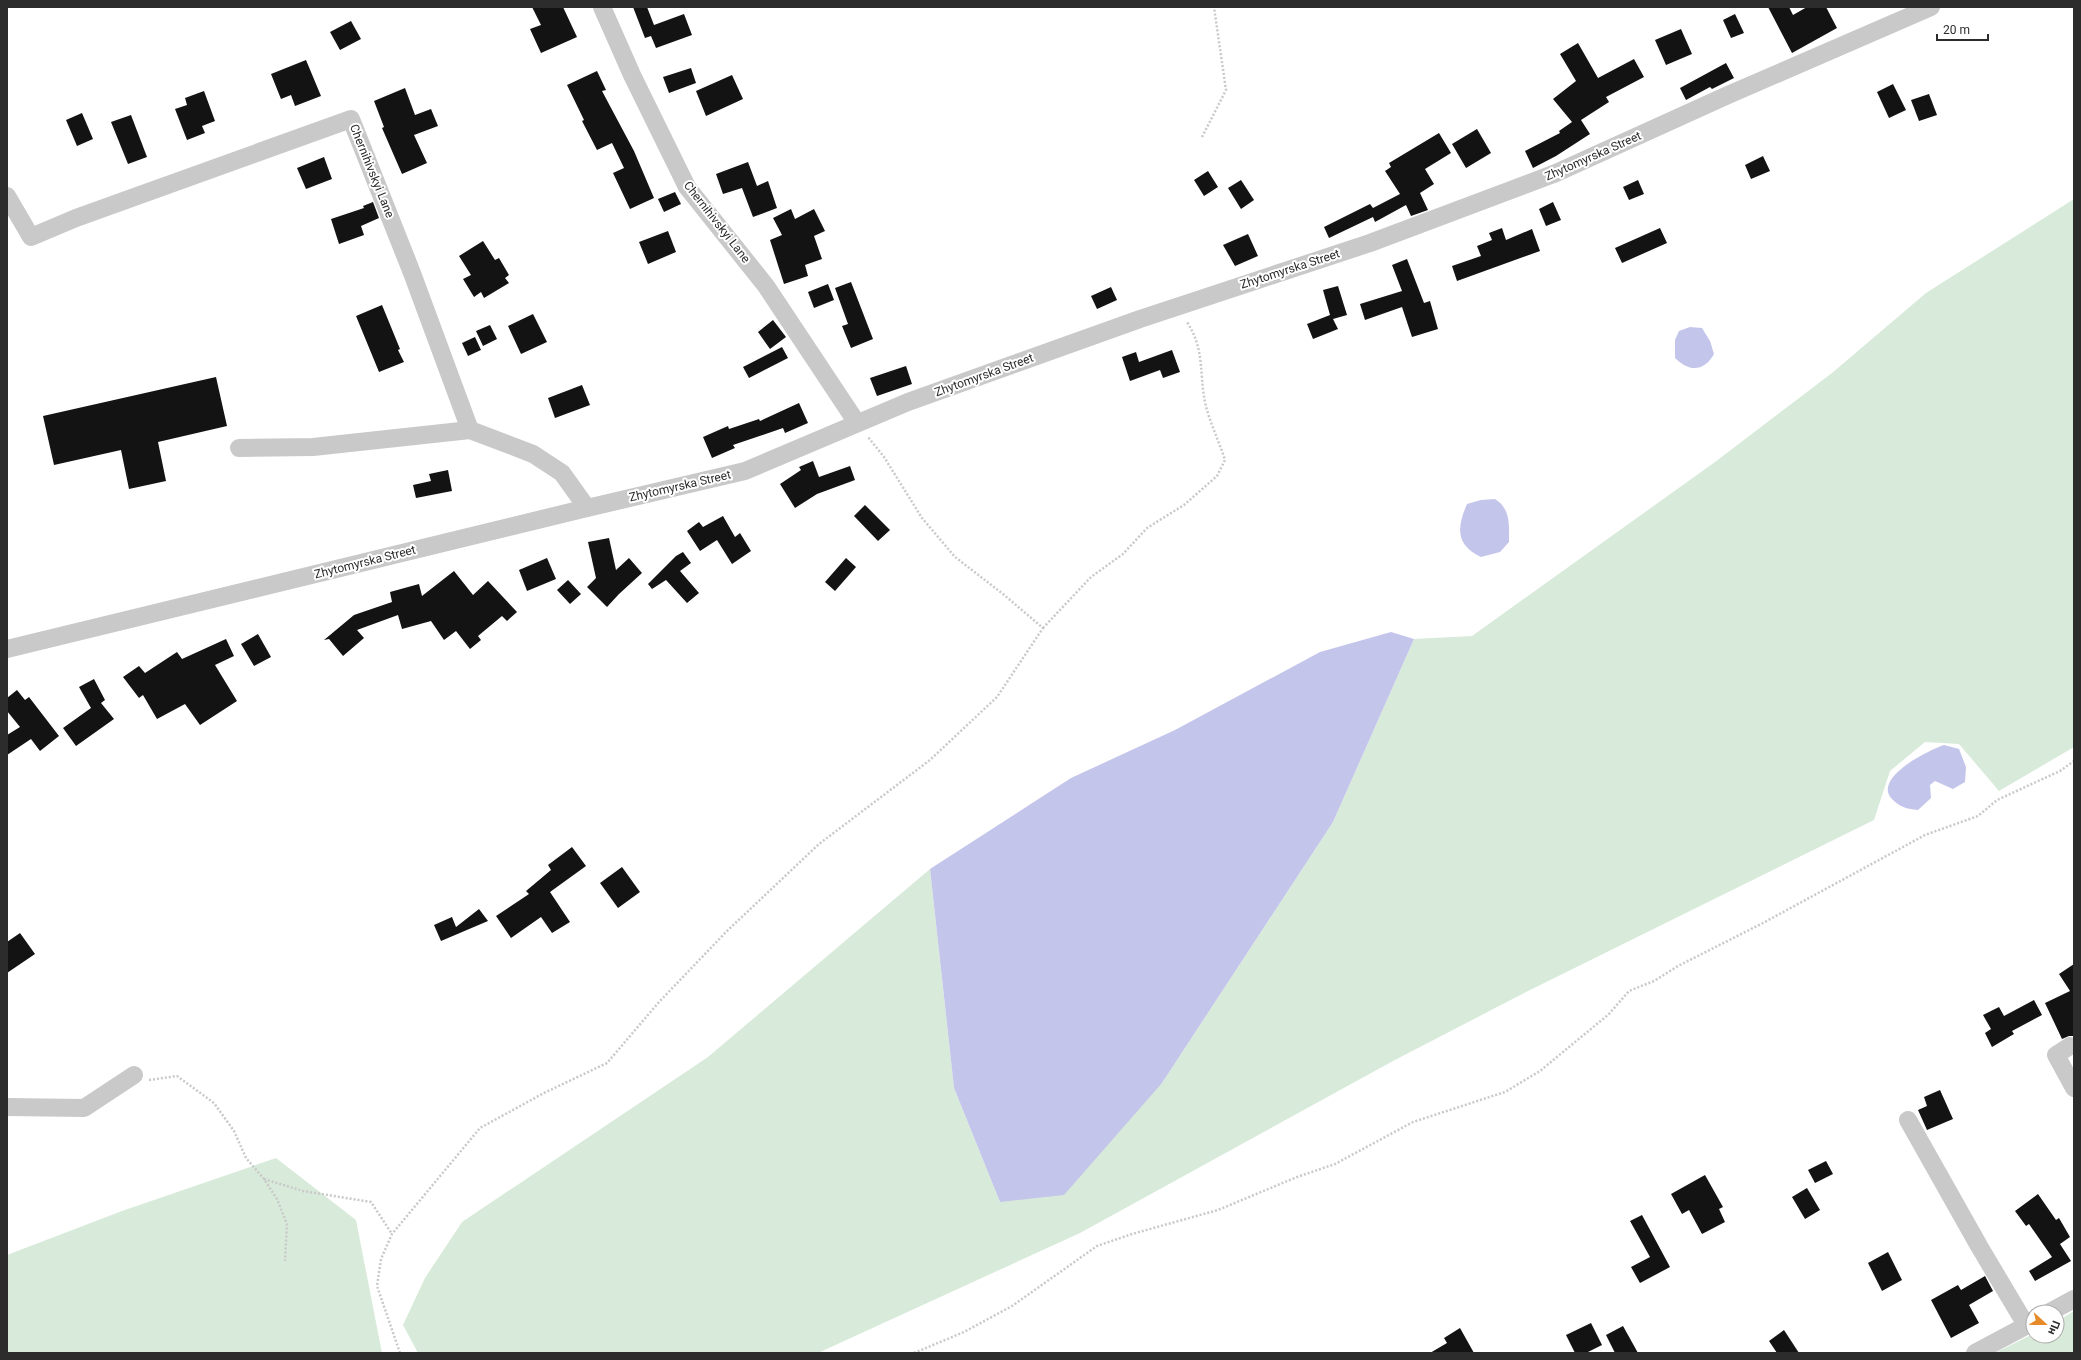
<svg xmlns="http://www.w3.org/2000/svg" width="2081" height="1360" font-family="Roboto,sans-serif">
<style>
.green{fill:#d8ead9}
.water{fill:#c4c5eb}
.building{fill:#131313}
.lines{fill:none;stroke-linecap:round;stroke-linejoin:round}
.path{stroke:#c9c9c9;stroke-width:2.5;stroke-dasharray:2 2;stroke-linecap:butt}
.minor{stroke:#c9c9c9;stroke-width:18}
.labels{text-anchor:middle;stroke-width:4;stroke-linejoin:round;paint-order:stroke}
.street-label{font-size:12px;fill:#2c2c2c;stroke:#fff}
</style>
<rect width="100%" height="100%" fill="#fff"/>
<g class="green">
<polygon points="2074,199 2074,747 1999,791 1959,744 1925,742 1890,771 1874,820 1528,991 1393,1061 1080,1233 818,1353 418,1353 403,1325 425,1278 462,1222 708,1057 930,869 954,1088 1000,1202 1162,1083 1333,822 1414,639 1472,636 1715,462 1832,373 1926,293"/>
<polygon points="276,1158 356,1220 382,1353 7,1353 7,1255 122,1211"/>
<polygon points="2074,1311 2074,1353 1995,1353 2033,1334 2033,1336 2057,1336 2057,1321"/>
</g>
<g class="water">
<path d="M1690,327L1702,328L1710,341L1714,354C1704,372 1689,372 1675,358V340L1679,331Z"/>
<path d="M1495,499C1511,509 1509,525 1509,542L1500,552L1481,557C1455,545 1457,527 1467,504L1481,500Z"/>
<polygon points="1391,632 1414,639 1333,822 1162,1083 1064,1195 1000,1202 954,1088 930,869 1071,778 1175,730 1320,652"/>
<path d="M1944,745L1959,749L1966,767L1965,782L1953,789L1935,781L1930,785L1931,798L1918,810C1907,809 1899,807 1891,798C1874,777 1929,750 1944,745Z"/>
</g>
<g class="building">
<polygon points="532,7 563,7 577,37 541,53 530,29 541,25"/>
<polygon points="633,7 647,7 654,25 684,14 692,35 656,48 651,36 645,38"/>
<polygon points="1768,7 1789,7 1793,15 1807,7 1826,7 1837,28 1792,53"/>
<polygon points="1735,14 1744,33 1731,38 1723,20"/>
<polygon points="351,21 361,39 340,50 330,32"/>
<polygon points="1681,29 1692,54 1666,65 1655,40"/>
<polygon points="1578,43 1598,78 1634,59 1644,77 1606,97 1609,102 1581,120 1590,134 1556,156 1533,168 1525,151 1560,133 1559,131 1572,122 1553,99 1576,81 1560,54"/>
<polygon points="306,60 321,96 295,106 291,95 281,99 271,74"/>
<polygon points="1726,63 1734,78 1712,89 1710,87 1686,100 1680,88"/>
<polygon points="691,68 696,83 669,93 663,77"/>
<polygon points="597,71 606,90 602,91 634,151 654,198 630,209 613,173 624,168 612,143 597,150 582,121 584,120 567,85"/>
<polygon points="732,75 743,99 706,116 696,91"/>
<polygon points="1893,84 1906,110 1889,118 1877,92"/>
<polygon points="405,88 415,115 431,109 438,126 414,135 427,163 402,174 382,128 384,127 374,101"/>
<polygon points="204,91 215,121 202,126 205,133 187,140 175,109 187,105 185,98"/>
<polygon points="1929,94 1937,115 1919,121 1911,100"/>
<polygon points="82,113 93,139 77,146 66,120"/>
<polygon points="131,115 147,157 128,164 111,122"/>
<polygon points="1477,129 1491,153 1466,168 1452,144"/>
<polygon points="1439,133 1451,153 1425,169 1434,184 1420,193 1428,210 1411,216 1406,205 1375,222 1373,217 1329,238 1324,227 1370,204 1373,208 1400,194 1385,171 1391,167 1389,163"/>
<polygon points="1763,156 1770,171 1751,179 1745,165"/>
<polygon points="324,157 332,179 306,189 297,168"/>
<polygon points="748,162 757,186 768,181 777,208 753,217 742,188 723,194 716,174"/>
<polygon points="1208,171 1218,187 1204,196 1194,180"/>
<polygon points="1241,180 1254,200 1241,209 1228,188"/>
<polygon points="1638,180 1644,194 1629,200 1623,187"/>
<polygon points="675,192 681,204 664,212 658,199"/>
<polygon points="373,202 379,218 361,226 364,235 339,244 331,219 364,208 363,206"/>
<polygon points="1553,202 1561,220 1546,226 1539,209"/>
<polygon points="791,209 795,219 814,209 825,231 814,236 822,259 805,265 808,276 784,284 770,240 782,235 773,218"/>
<polygon points="1502,228 1506,240 1532,229 1540,251 1457,281 1452,266 1481,256 1477,246 1492,240 1489,233"/>
<polygon points="1660,228 1667,243 1622,263 1615,248"/>
<polygon points="668,231 676,252 648,264 639,242"/>
<polygon points="1248,234 1258,256 1235,266 1223,245"/>
<polygon points="483,241 495,260 499,258 509,275 505,278 509,283 484,298 481,292 474,297 463,279 471,275 459,256"/>
<polygon points="1407,259 1424,303 1430,301 1438,329 1412,337 1402,307 1365,320 1360,304 1402,291 1392,265"/>
<polygon points="851,282 873,339 851,348 842,326 848,324 835,288"/>
<polygon points="828,284 834,300 814,308 808,292"/>
<polygon points="1338,286 1347,315 1333,319 1338,329 1313,339 1307,324 1330,315 1323,290"/>
<polygon points="1111,287 1117,300 1097,309 1091,296"/>
<polygon points="382,305 400,349 398,350 404,362 379,372 356,316"/>
<polygon points="533,314 547,342 521,354 508,326"/>
<polygon points="773,320 786,337 770,349 758,332"/>
<polygon points="490,325 497,339 483,346 476,331"/>
<polygon points="475,337 481,350 468,356 462,343"/>
<polygon points="782,347 788,358 749,378 743,367"/>
<polygon points="1172,350 1180,372 1163,378 1160,370 1130,381 1122,357 1136,352 1139,362"/>
<polygon points="906,366 912,384 877,396 870,378"/>
<polygon points="216,377 227,426 158,442 166,481 129,489 121,450 54,465 43,416"/>
<polygon points="582,385 590,405 555,418 548,398"/>
<polygon points="799,403 808,423 785,433 783,428 733,445 735,448 712,458 703,437 728,426 729,429 759,419 760,421"/>
<polygon points="813,461 819,477 850,466 855,480 817,494 795,508 780,484 801,470 799,467"/>
<polygon points="448,470 452,491 416,498 413,485 431,481 429,474"/>
<polygon points="865,505 890,530 878,541 854,516"/>
<polygon points="723,516 735,537 740,533 751,551 732,564 717,540 700,551 687,531 699,522 703,527"/>
<polygon points="609,538 616,570 629,558 642,573 619,594 607,607 587,587 596,578 588,542"/>
<polygon points="683,552 691,563 680,571 699,593 687,603 666,580 652,589 648,584 676,556"/>
<polygon points="547,558 556,579 527,591 519,570"/>
<polygon points="846,558 856,567 835,591 825,582"/>
<polygon points="454,571 473,595 488,581 517,612 507,621 502,616 478,636 481,640 470,649 456,631 444,640 431,621 402,629 398,615 357,630 364,638 343,656 329,639 324,640 354,615 392,602 390,592 419,584 422,596"/>
<polygon points="568,580 581,594 570,604 557,590"/>
<polygon points="258,634 271,657 254,666 241,644"/>
<polygon points="226,639 234,656 215,665 237,701 200,725 185,704 157,719 143,695 139,698 123,677 139,666 145,673 177,652 182,659"/>
<polygon points="94,679 105,700 101,703 114,719 76,746 63,728 91,708 79,687"/>
<polygon points="17,690 25,700 29,697 59,736 40,751 31,739 7,755 7,735 20,727 7,711 7,698"/>
<polygon points="572,847 586,866 550,892 570,922 552,933 541,917 511,938 496,916 529,894 526,891 551,870 548,865"/>
<polygon points="622,867 640,892 618,908 600,883"/>
<polygon points="479,909 488,921 441,941 434,925 452,917 456,927"/>
<polygon points="20,933 35,954 7,973 7,942"/>
<polygon points="2074,964 2074,1036 2069,1036 2062,1039 2045,1003 2070,991 2059,974"/>
<polygon points="2034,1000 2042,1015 2012,1031 2014,1034 1992,1047 1985,1033 1991,1029 1983,1015 1999,1007 2004,1016"/>
<polygon points="1940,1090 1953,1119 1927,1130 1918,1110 1927,1106 1924,1097"/>
<polygon points="1826,1161 1833,1174 1815,1183 1808,1170"/>
<polygon points="1705,1175 1723,1207 1719,1209 1725,1222 1702,1234 1689,1210 1682,1214 1671,1194"/>
<polygon points="1807,1188 1820,1210 1805,1219 1792,1197"/>
<polygon points="2038,1194 2056,1220 2059,1218 2070,1237 2060,1244 2071,1261 2035,1281 2029,1271 2052,1257 2029,1224 2026,1226 2015,1211"/>
<polygon points="1642,1215 1670,1267 1640,1283 1631,1267 1650,1257 1630,1221"/>
<polygon points="1888,1252 1902,1280 1882,1291 1868,1263"/>
<polygon points="1985,1276 1993,1291 1969,1305 1979,1323 1951,1338 1931,1300 1958,1285 1961,1290"/>
<polygon points="1591,1323 1602,1345 1586,1353 1575,1353 1566,1335"/>
<polygon points="1623,1326 1638,1353 1615,1353 1606,1335"/>
<polygon points="1460,1328 1474,1353 1430,1353 1447,1343 1444,1338"/>
<polygon points="1784,1330 1799,1353 1777,1353 1769,1341"/>
</g>
<g class="lines">
<g class="path">
<polyline points="1202,137 1226,90 1214,7"/>
<path d="M1043,628L1091,577L1123,554L1147,528L1184,505L1217,476L1225,460C1219,441 1209,421 1205,402C1199,372 1205,350 1187,322"/>
<polyline points="149,1080 177,1076 214,1103 234,1131 246,1158 264,1179 277,1199 287,1224 285,1261"/>
<polyline points="264,1179 303,1191 371,1202 392,1234"/>
<polyline points="400,1353 377,1286 381,1259 392,1234 480,1128 544,1093 607,1063 659,1002 727,931 819,844 930,760 997,697 1043,628 1003,594 955,557 922,518 884,457 868,437"/>
<polyline points="914,1353 964,1332 1012,1306 1097,1246 1132,1234 1218,1210 1297,1177 1335,1164 1413,1122 1505,1092 1540,1071 1609,1014 1629,991 1654,981 1678,966 1763,923 1925,835 1978,816 1997,800 2060,771 2074,761"/>
</g>
<g class="minor">
<polyline points="602,7 632,75 687,187 766,286 857,423"/>
<polyline points="7,196 31,237 76,218 351,119 412,273 470,430"/>
<polyline points="239,448 313,447 470,430 533,454 562,473 587,508"/>
<polyline points="7,649 587,508 745,471 908,402 1140,319 1370,243 1556,173 1728,95 1931,7"/>
<polyline points="2070,1046 2056,1055 2074,1088"/>
<polyline points="7,1107 84,1108 134,1075"/>
<polyline points="1908,1120 1979,1246 2026,1325"/>
<polyline points="2050,1312 2074,1299"/>
<polyline points="1975,1353 2033,1322"/>
</g>
</g>
<g class="labels">
<g class="street-label">
<text transform="translate(1593 156) rotate(-24)" y="4">Zhytomyrska Street</text>
<text transform="translate(372 171) rotate(68)" y="4">Chernihivskyi Lane</text>
<text transform="translate(717 222) rotate(52)" y="4">Chernihivskyi Lane</text>
<text transform="translate(1290 269) rotate(-18)" y="4">Zhytomyrska Street</text>
<text transform="translate(984 375) rotate(-20)" y="4">Zhytomyrska Street</text>
<text transform="translate(680 486) rotate(-13)" y="4">Zhytomyrska Street</text>
<text transform="translate(365 562) rotate(-14)" y="4">Zhytomyrska Street</text>
</g>
</g>
<rect width="2081" height="1360" fill="none" stroke="#2c2c2c" stroke-width="16"/>
<g transform="translate(2045 1324) rotate(112)"><circle r="19" fill="#ffffff" stroke="#ababab"/>
<path d="M0-3L7 15L0 10L-7 15Z" fill="#e78a29"/>
<text y="-6" font-size="11" font-weight="bold" text-anchor="middle" fill="#2c2c2c">Пн</text>
</g>
<path d="M1937 34v6h51v-6" fill="none" stroke="#2c2c2c" stroke-width="2"/>
<text x="1943" y="34" font-size="12" fill="#2c2c2c" stroke="#ffffff" stroke-width="3" paint-order="stroke">20 m</text>
</svg>
